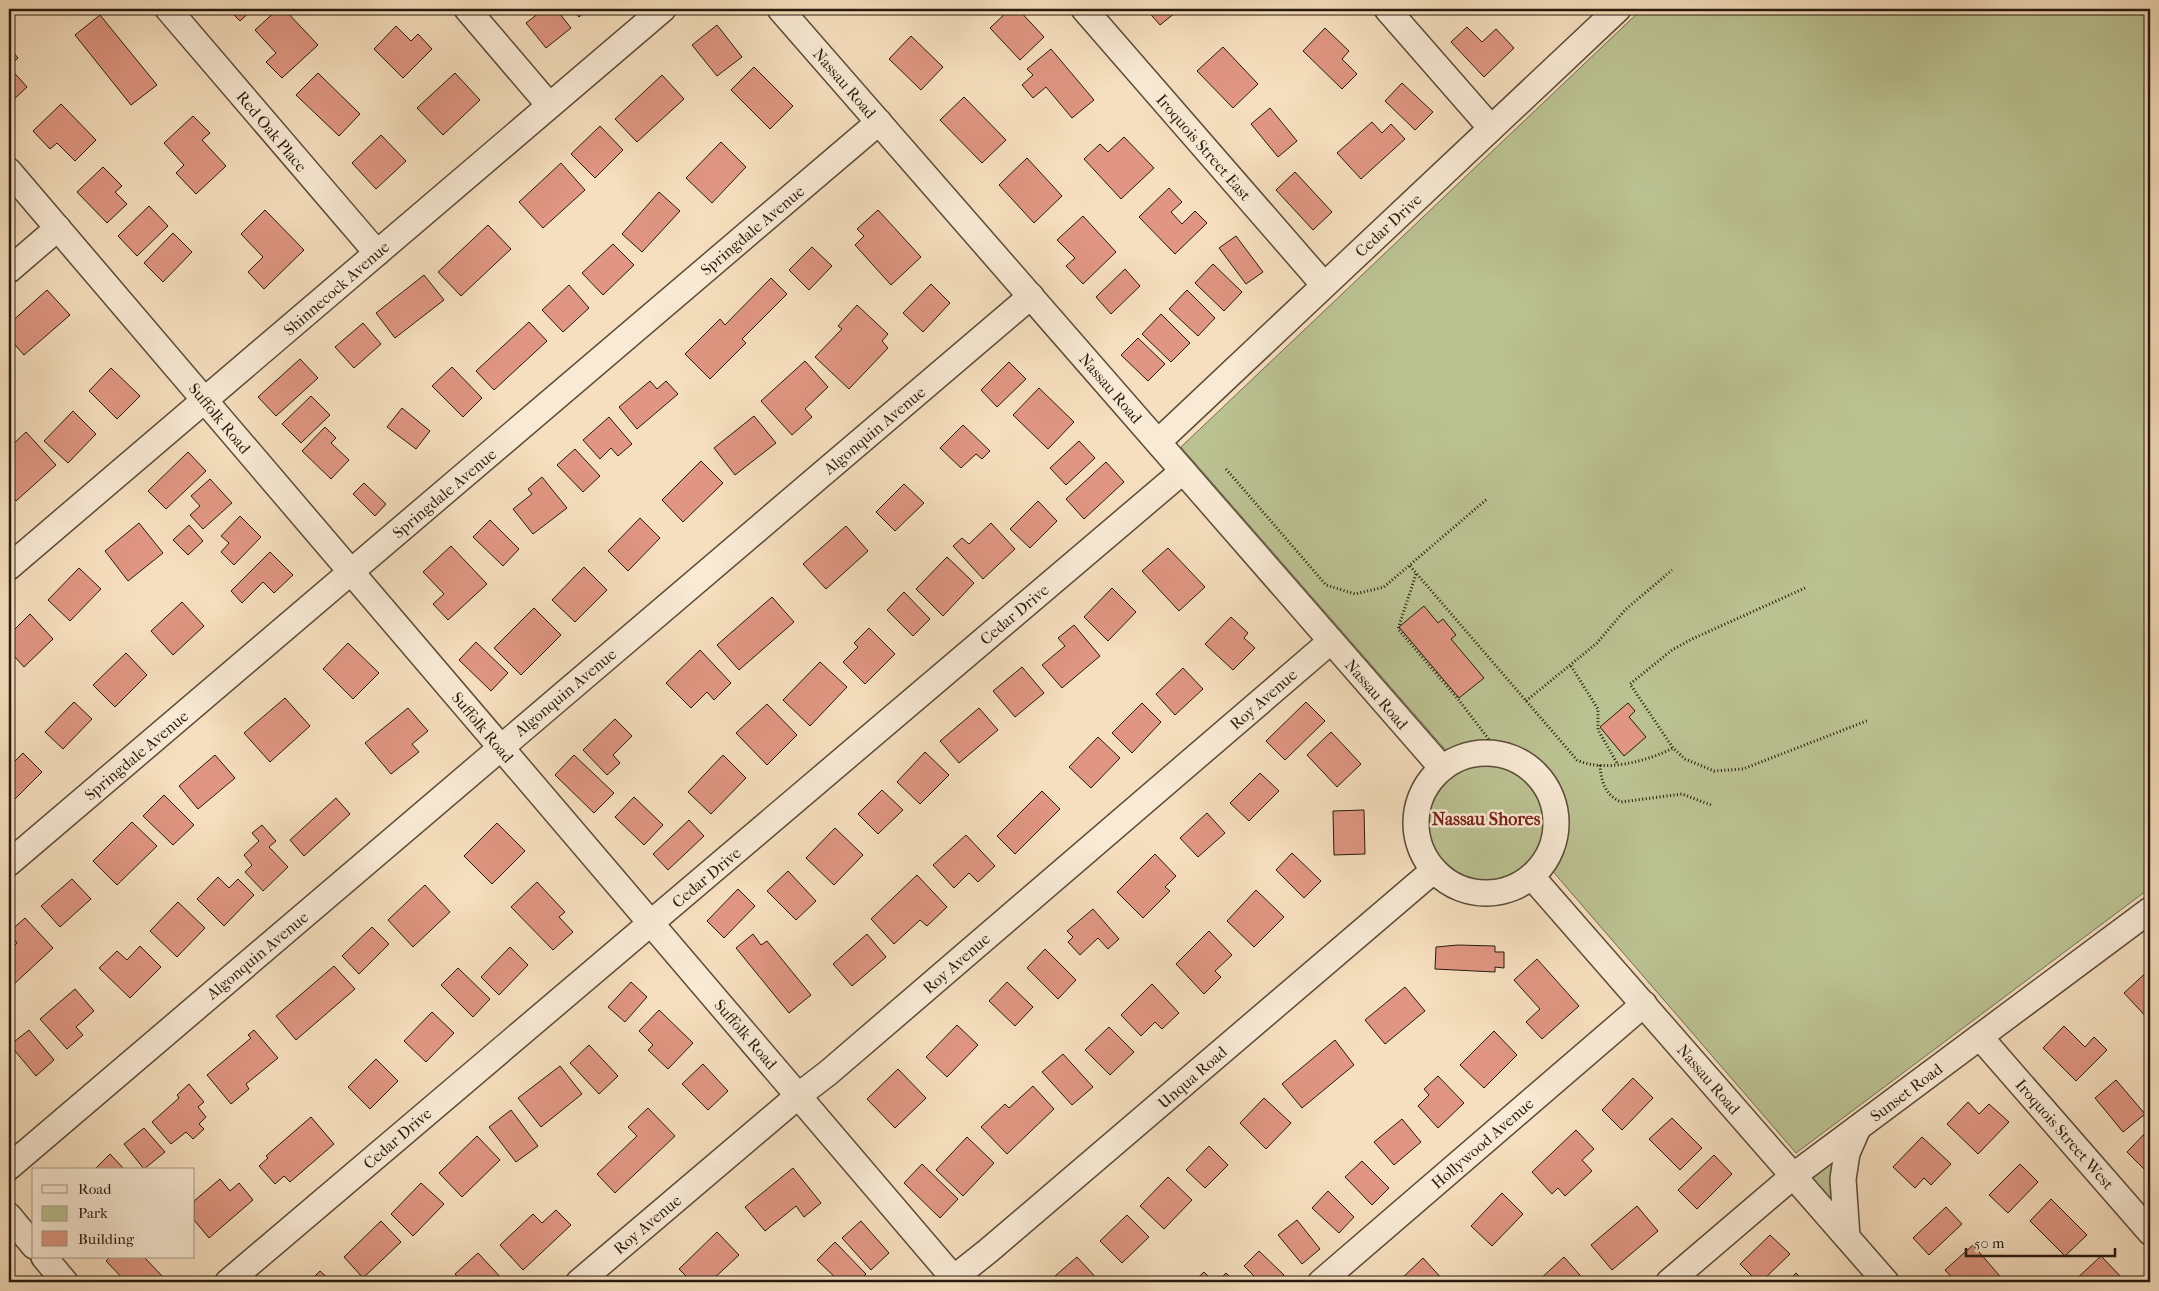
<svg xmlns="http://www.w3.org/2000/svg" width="2159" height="1291" font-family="'IM FELL French Canon',serif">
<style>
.green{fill:#bbc292;stroke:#716e4f}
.building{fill:#e09682;stroke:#271a0c}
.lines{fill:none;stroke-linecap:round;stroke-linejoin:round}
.minor-casing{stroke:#5b4b38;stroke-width:28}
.path{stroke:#271a0c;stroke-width:3;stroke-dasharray:1 2.5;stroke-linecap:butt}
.minor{stroke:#f9ead5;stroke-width:25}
.labels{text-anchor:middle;stroke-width:5;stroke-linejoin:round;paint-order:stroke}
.street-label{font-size:16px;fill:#271a0c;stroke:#f9ead5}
.neighbourhood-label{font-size:18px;font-weight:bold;fill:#7a1f14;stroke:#f9ead5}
</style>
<rect width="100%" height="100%" fill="#f6dfbe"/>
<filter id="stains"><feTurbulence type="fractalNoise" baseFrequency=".004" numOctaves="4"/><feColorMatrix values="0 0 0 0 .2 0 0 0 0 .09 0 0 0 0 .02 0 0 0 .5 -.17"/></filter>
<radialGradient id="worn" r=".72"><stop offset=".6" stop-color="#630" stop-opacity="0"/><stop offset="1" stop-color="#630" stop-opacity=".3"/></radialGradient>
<g class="green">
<path d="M1642,9H2150V888L1796,1153L1543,860C1476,948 1359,824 1457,763L1181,447Z"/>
<polygon points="1852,1135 1845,1231 1797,1176"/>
</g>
<g class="building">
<polygon points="228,9 253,9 240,21"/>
<polygon points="278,9 284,9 318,45 282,78 266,62 276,53 255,30"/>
<polygon points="544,9 556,9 571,28 546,48 526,23"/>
<polygon points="572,9 588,9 579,17"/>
<polygon points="1010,9 1018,9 1044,37 1020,60 990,28"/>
<polygon points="1146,9 1180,9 1160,25"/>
<polygon points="100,15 157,85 131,105 75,35"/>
<polygon points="717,25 742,57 717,76 692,45"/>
<polygon points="396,26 411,41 418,34 432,49 403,78 374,49"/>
<polygon points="1467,27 1482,42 1496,29 1514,48 1484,77 1451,42"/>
<polygon points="1325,28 1349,51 1342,59 1357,74 1342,89 1303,51"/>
<polygon points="911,36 943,67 921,90 889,59"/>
<polygon points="9,47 18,58 9,67 27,87 12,101 9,98"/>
<polygon points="1223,47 1258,84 1233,108 1197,71"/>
<polygon points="1051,49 1094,100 1072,118 1046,87 1033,98 1022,85 1033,75 1027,69"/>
<polygon points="754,67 793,106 770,129 731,90"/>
<polygon points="318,73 360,114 339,136 296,95"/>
<polygon points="455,73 480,100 443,135 417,108"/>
<polygon points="662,75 684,99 637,142 615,119"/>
<polygon points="1402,83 1433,112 1415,130 1385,101"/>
<polygon points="964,97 1006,140 982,163 940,120"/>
<polygon points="61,104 96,140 75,161 57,143 50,149 33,131"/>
<polygon points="1270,108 1297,141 1278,157 1251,124"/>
<polygon points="193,116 210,133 202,140 226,166 196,194 176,173 184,165 164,143"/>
<polygon points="1372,122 1382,133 1391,124 1405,139 1361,179 1337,153"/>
<polygon points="600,126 623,150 595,178 571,154"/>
<polygon points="381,135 406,161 376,189 352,163"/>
<polygon points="1124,137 1154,168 1121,199 1084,159 1100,144 1108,152"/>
<polygon points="721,142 746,167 712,203 686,178"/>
<polygon points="1027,158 1062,196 1034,223 999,185"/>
<polygon points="561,163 585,190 543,228 519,202"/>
<polygon points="103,167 122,186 115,192 127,204 107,223 77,192"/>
<polygon points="1295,172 1332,212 1313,230 1276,190"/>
<polygon points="1169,188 1182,202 1171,212 1182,224 1195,211 1207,223 1175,254 1139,217"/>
<polygon points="659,192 680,211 642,252 622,234"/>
<polygon points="149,206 168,226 137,256 118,236"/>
<polygon points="265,210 304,250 264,289 248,272 263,257 241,234"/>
<polygon points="878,210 921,257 891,285 855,245 864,236 857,229"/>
<polygon points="1083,216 1116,252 1083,284 1066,266 1075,258 1057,240"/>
<polygon points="488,225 511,249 461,296 438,272"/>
<polygon points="173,233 192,252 163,282 144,263"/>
<polygon points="1236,236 1263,272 1246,284 1219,248"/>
<polygon points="613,244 634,265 603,295 582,273"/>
<polygon points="812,247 832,266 809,290 789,270"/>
<polygon points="1213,264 1242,292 1224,311 1195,283"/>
<polygon points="1125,269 1140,286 1111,314 1096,297"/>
<polygon points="424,275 444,300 395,338 376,313"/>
<polygon points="771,278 787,294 742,339 746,343 710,379 685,354 720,319 725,325"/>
<polygon points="931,284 950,303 923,332 903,313"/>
<polygon points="569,285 589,308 563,332 542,310"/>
<polygon points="47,290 70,315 24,355 9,338 9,324"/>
<polygon points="1187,290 1215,318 1198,336 1169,309"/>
<polygon points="857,305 888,334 882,341 888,348 849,389 815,357 842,329 838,326"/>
<polygon points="1161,314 1190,343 1171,362 1142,334"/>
<polygon points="529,322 547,341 494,390 476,371"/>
<polygon points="363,323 381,344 354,368 335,347"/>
<polygon points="1138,338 1165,364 1148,381 1121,355"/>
<polygon points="300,359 318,378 276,416 258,397"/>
<polygon points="805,361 828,387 805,409 812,417 792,435 761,401"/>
<polygon points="1009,362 1026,379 997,407 981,390"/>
<polygon points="452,367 482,398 463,417 432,386"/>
<polygon points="111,368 140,396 117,419 89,391"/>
<polygon points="650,381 657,389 666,381 678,394 637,429 619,407"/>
<polygon points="1039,388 1074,422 1048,449 1013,415"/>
<polygon points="311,396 330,415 301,443 282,424"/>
<polygon points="402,408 430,431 416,449 387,427"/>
<polygon points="73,411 96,434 68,463 44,441"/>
<polygon points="754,416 776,443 735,475 714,448"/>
<polygon points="609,417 632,444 618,456 611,448 600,459 583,440"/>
<polygon points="963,425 990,451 982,459 976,454 961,468 940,448"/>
<polygon points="325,427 336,438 331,443 349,460 331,479 302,451"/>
<polygon points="26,432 56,465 16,501 9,493 9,448"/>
<polygon points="1079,441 1095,458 1066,485 1050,468"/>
<polygon points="575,449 600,476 583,492 557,465"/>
<polygon points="188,452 206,471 166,509 148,491"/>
<polygon points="701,461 723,483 683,522 662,500"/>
<polygon points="1106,462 1124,482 1084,519 1066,499"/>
<polygon points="542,477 567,508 533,534 513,509 532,494 528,489"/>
<polygon points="210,479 232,503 203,529 190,515 200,506 191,496"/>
<polygon points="364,483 386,504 375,516 353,494"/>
<polygon points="904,484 924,503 895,531 876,512"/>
<polygon points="1038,501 1057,521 1030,548 1010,529"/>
<polygon points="240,516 261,537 234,565 221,552 229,543 221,536"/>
<polygon points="640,518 660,538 628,571 608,551"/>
<polygon points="490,520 519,549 503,566 473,537"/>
<polygon points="139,523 163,553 128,581 105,551"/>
<polygon points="991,523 1015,549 983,579 953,546 962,538 969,544"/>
<polygon points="189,525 203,541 188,555 173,540"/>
<polygon points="846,526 868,551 826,589 803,564"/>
<polygon points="451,546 487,584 448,620 433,604 444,594 423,572"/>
<polygon points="1168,548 1205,587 1179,611 1142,571"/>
<polygon points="270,552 293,575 274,593 263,582 242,603 231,591"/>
<polygon points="947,557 974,583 943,616 916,589"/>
<polygon points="584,567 607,590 575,622 552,600"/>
<polygon points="79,568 101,589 70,621 48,600"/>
<polygon points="1112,588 1136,612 1108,641 1084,617"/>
<polygon points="904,592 930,619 913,636 887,610"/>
<polygon points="772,597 794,622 739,670 717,645"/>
<polygon points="182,602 204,626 173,655 151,631"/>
<polygon points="1424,606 1438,623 1443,619 1456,635 1451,639 1484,678 1459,698 1399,627"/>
<polygon points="534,608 561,635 521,675 494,648"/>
<polygon points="30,614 53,639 24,667 14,656 9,660 9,635"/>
<polygon points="1231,617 1248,633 1244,638 1255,648 1233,670 1205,644"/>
<polygon points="1074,625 1100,656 1062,688 1042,665 1065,646 1058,638"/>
<polygon points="869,628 895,654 865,684 843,662 858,647 854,643"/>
<polygon points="476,642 508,673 491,691 459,660"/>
<polygon points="348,643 379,673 353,699 323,669"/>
<polygon points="700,650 731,683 714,700 707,692 691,708 666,683"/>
<polygon points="126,653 147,675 115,707 93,685"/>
<polygon points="820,662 847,687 810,726 783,700"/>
<polygon points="1022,667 1044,693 1015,717 993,691"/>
<polygon points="1183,668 1203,689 1175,715 1156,694"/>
<polygon points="285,698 310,726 270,762 244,733"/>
<polygon points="74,702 92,719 63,749 45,732"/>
<polygon points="1306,702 1325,721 1285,760 1266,741"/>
<polygon points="1142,703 1161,722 1132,753 1112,733"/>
<polygon points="1628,703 1635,711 1629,717 1646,737 1624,756 1600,727"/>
<polygon points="767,704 797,735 767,765 736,733"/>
<polygon points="408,708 428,731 412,744 419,752 391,774 365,743"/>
<polygon points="979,708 998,730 959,763 940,741"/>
<polygon points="615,719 632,736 613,755 620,763 607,775 583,750"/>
<polygon points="1331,732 1361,764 1337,787 1307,755"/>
<polygon points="1098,737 1120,758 1091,788 1069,767"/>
<polygon points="925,752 949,775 920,804 897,782"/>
<polygon points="23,753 42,772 9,805 9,767"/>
<polygon points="215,755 235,778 198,809 179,786"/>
<polygon points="574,755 614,793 594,813 555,775"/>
<polygon points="723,755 746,778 711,814 688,792"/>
<polygon points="1260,773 1279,791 1249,821 1230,803"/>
<polygon points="882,790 903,810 878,834 858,814"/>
<polygon points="1042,791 1060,809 1015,854 997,836"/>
<polygon points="164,795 194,825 173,845 143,816"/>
<polygon points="634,797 663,825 644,845 615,817"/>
<polygon points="336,798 350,814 304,856 290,840"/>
<polygon points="1364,810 1365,854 1334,855 1333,811"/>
<polygon points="1207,813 1225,833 1198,857 1180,838"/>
<polygon points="689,820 704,836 668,870 653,854"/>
<polygon points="132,822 157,846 117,885 93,861"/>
<polygon points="497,823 525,851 492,884 464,856"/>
<polygon points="262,825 276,841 269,847 288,867 263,891 245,872 252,865 244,855 259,841 252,833"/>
<polygon points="835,828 863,855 834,885 806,858"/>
<polygon points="966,835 995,866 978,882 969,873 954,888 933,865"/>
<polygon points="1292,853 1321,881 1304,898 1276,870"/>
<polygon points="1155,854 1176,876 1165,887 1170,891 1143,918 1117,892"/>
<polygon points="788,871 816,901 796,920 767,891"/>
<polygon points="917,875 947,907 927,926 920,920 894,944 871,919"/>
<polygon points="218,877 229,888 238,879 254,895 224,926 197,899"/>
<polygon points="72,879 91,899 60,927 41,906"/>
<polygon points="537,882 565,912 559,917 573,932 553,950 511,907"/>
<polygon points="425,885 450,912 413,947 388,920"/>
<polygon points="738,889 755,906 724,938 707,921"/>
<polygon points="1256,890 1284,917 1254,947 1227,921"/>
<polygon points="178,902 205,928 177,957 150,931"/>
<polygon points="1093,909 1119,939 1108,949 1098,938 1080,955 1068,942 1073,937 1067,931"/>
<polygon points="25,918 53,948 13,985 9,980 9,951 17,943 9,932"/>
<polygon points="372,927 389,944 359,974 342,956"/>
<polygon points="1209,931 1232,955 1215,971 1221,977 1204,994 1176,964"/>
<polygon points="753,934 761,945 767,941 811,995 789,1013 736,948"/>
<polygon points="867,934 886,957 852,986 833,964"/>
<polygon points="1458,945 1495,946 1495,952 1504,952 1504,968 1495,967 1495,972 1435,969 1436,947"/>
<polygon points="140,946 161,967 130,998 99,968 117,951 127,960"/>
<polygon points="510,947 528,965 499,995 481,977"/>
<polygon points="1045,949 1076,980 1058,999 1027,968"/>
<polygon points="1537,959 1579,1006 1542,1039 1526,1022 1540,1009 1514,980"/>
<polygon points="334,966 355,989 296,1040 276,1016"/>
<polygon points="458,968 490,999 473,1017 441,985"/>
<polygon points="2150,969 2150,1021 2124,993"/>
<polygon points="631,982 647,997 625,1022 608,1007"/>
<polygon points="1007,982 1033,1007 1015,1026 989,1001"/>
<polygon points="1152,984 1179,1013 1162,1029 1155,1022 1141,1036 1121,1015"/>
<polygon points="1405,987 1425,1011 1385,1044 1365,1020"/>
<polygon points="75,989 94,1011 76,1027 83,1035 67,1049 40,1019"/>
<polygon points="659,1010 693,1043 668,1069 648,1050 653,1045 639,1031"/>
<polygon points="432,1012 454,1033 426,1062 404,1041"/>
<polygon points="957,1025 978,1045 947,1077 926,1057"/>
<polygon points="2064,1026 2085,1047 2094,1037 2107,1050 2076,1081 2043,1048"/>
<polygon points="1109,1027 1134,1052 1110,1075 1085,1050"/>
<polygon points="29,1030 54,1060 36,1076 10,1045"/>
<polygon points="254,1030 278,1058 246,1084 249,1089 231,1104 207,1075 251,1038 248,1035"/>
<polygon points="1494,1031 1517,1055 1484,1088 1460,1065"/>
<polygon points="1335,1040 1354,1065 1302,1108 1282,1084"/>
<polygon points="589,1045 618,1076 599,1094 570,1063"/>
<polygon points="1063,1054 1093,1087 1072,1105 1042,1072"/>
<polygon points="376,1059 398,1081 370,1109 348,1087"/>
<polygon points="703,1064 728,1091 708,1110 682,1084"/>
<polygon points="560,1066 582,1094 541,1127 518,1098"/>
<polygon points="898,1069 926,1098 895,1128 867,1099"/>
<polygon points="1438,1076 1464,1103 1438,1128 1418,1106 1429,1095 1424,1089"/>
<polygon points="1633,1078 1653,1098 1622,1130 1602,1110"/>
<polygon points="2116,1080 2145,1114 2123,1132 2095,1098"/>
<polygon points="189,1084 204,1102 198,1107 206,1117 199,1124 204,1129 193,1139 186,1132 171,1144 152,1122 179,1098 177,1095"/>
<polygon points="1033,1086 1054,1109 1007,1154 981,1127 1005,1104 1009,1108"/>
<polygon points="1264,1098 1291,1123 1266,1149 1240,1123"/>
<polygon points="1968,1102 1979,1114 1989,1104 2009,1122 1978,1154 1947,1124"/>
<polygon points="648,1108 675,1136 615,1193 597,1174 637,1136 628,1127"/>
<polygon points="511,1110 538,1146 516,1162 489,1127"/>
<polygon points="311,1117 334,1144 290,1182 284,1176 275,1184 259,1166 268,1158 266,1156"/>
<polygon points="1672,1118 1702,1148 1680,1170 1649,1139"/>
<polygon points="1402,1119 1421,1142 1394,1165 1374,1142"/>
<polygon points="144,1128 165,1152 144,1169 124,1144"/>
<polygon points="2150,1128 2150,1175 2127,1152"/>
<polygon points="1576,1130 1594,1149 1582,1160 1592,1171 1565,1196 1558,1188 1552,1194 1532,1172"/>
<polygon points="477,1136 500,1160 462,1197 439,1173"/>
<polygon points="967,1137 994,1163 963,1196 936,1170"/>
<polygon points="1922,1137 1951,1164 1931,1185 1924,1178 1915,1188 1893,1167"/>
<polygon points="1209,1146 1228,1165 1205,1188 1186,1170"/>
<polygon points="110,1154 125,1170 94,1170"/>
<polygon points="1714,1155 1732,1174 1697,1209 1678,1190"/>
<polygon points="1362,1161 1389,1188 1372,1205 1345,1177"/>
<polygon points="922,1164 958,1199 940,1218 904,1183"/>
<polygon points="2020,1164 2038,1182 2008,1213 1989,1195"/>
<polygon points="793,1168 821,1203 804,1217 796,1206 765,1231 745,1207"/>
<polygon points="1168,1177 1192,1200 1164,1229 1140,1206"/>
<polygon points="220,1179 230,1191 239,1183 253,1200 209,1238 194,1220 194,1201"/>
<polygon points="421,1183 444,1204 413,1236 391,1214"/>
<polygon points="1328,1191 1354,1217 1339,1233 1312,1208"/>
<polygon points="1502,1193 1523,1214 1492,1246 1471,1226"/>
<polygon points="2051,1199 2087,1235 2065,1256 2030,1221"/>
<polygon points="1637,1206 1658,1231 1612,1270 1591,1245"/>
<polygon points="1946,1207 1962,1224 1929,1255 1913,1238"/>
<polygon points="556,1210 571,1225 523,1270 500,1245 533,1214 542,1223"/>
<polygon points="1127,1215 1149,1237 1122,1263 1100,1241"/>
<polygon points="1297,1220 1320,1249 1302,1264 1278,1235"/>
<polygon points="381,1221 401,1242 363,1278 344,1257"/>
<polygon points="861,1221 889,1253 871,1270 842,1238"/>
<polygon points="717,1232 739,1255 710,1282 692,1282 679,1269"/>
<polygon points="1770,1235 1790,1254 1761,1282 1758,1282 1740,1264"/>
<polygon points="835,1242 866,1274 858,1282 840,1282 817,1260"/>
<polygon points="1973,1245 2005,1282 1956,1282 1945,1270"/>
<polygon points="1259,1251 1284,1275 1277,1282 1260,1282 1244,1266"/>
<polygon points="478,1253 505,1282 462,1282 455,1274"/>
<polygon points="2101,1256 2126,1282 2073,1282"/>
<polygon points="110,1257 144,1257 162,1276 155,1282 126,1282 106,1261"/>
<polygon points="1077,1257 1100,1282 1048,1282"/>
<polygon points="1564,1257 1586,1282 1537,1282"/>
<polygon points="1423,1258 1445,1282 1398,1282"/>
<polygon points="320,1271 332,1282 309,1282"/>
<polygon points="1204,1272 1214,1282 1193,1282"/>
<polygon points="1226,1273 1235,1282 1217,1282"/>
<polygon points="1796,1273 1805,1282 1787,1282"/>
</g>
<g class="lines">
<g class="minor-casing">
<g id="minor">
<polyline points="168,9 377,253"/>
<polyline points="467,9 549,105"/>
<polyline points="780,9 1442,768"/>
<polyline points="1084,9 1324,285"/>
<polyline points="1387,9 1491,128"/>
<polyline points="9,171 957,1282"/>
<polyline points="9,270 58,228"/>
<polyline points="1158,442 1618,9"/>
<polyline points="9,567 663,9"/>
<circle cx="1486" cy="823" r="70"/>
<polyline points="9,863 879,122"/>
<polyline points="1532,877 1886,1282"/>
<polyline points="1980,1037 2150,1232"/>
<polyline points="9,1167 1031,296"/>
<polyline points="9,1216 34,1246"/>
<polyline points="1847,1237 1843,1179 1847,1153 1858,1128"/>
<polyline points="44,1257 65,1282"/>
<polyline points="228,1282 1183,471"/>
<polyline points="579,1282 798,1096 828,1073 1331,641"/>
<polyline points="949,1282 988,1251 1434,870"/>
<polyline points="1321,1282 1644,1004"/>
<polyline points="1669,1282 1793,1176 2150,910"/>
</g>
</g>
<g class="path">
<polyline points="1226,469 1326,585 1355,594 1384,587 1487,499"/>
<path d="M1410,566L1577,760C1604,773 1648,761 1673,748"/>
<polyline points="1416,574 1398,629 1458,699 1500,754"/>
<polyline points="1805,588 1692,639 1672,650 1630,684 1673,748 1685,759 1714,771 1743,769 1869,720"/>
<polyline points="1571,666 1598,709 1598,730 1617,763"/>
<polyline points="1526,701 1597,643 1625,610 1672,570"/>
<path d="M1600,765C1601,781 1605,795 1621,802L1682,794L1711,805"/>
</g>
<use href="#minor" class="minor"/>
</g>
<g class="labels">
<g class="street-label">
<text transform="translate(845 83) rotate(49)" y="6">Nassau Road</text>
<text transform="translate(272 131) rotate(50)" y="6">Red Oak Place</text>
<text transform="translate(1204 147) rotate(49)" y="6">Iroquois Street East</text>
<text transform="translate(1388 225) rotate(-43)" y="6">Cedar Drive</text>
<text transform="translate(752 230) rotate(-40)" y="6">Springdale Avenue</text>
<text transform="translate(336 288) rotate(-41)" y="6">Shinnecock Avenue</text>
<text transform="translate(1111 388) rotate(49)" y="6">Nassau Road</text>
<text transform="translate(220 418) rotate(50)" y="6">Suffolk Road</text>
<text transform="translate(874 430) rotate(-40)" y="6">Algonquin Avenue</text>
<text transform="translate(444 493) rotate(-40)" y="6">Springdale Avenue</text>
<text transform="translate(1014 614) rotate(-40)" y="6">Cedar Drive</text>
<text transform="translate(565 692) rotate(-40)" y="6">Algonquin Avenue</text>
<text transform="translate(1377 694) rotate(49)" y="6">Nassau Road</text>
<text transform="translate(1263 699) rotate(-41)" y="6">Roy Avenue</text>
<text transform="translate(483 727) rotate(50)" y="6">Suffolk Road</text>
<text transform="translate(136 755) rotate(-40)" y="6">Springdale Avenue</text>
<text transform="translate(706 877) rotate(-40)" y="6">Cedar Drive</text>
<text transform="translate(257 955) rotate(-40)" y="6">Algonquin Avenue</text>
<text transform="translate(956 963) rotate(-41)" y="6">Roy Avenue</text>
<text transform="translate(746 1034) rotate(49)" y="6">Suffolk Road</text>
<text transform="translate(1192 1077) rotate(-41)" y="6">Unqua Road</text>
<text transform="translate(1709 1079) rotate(49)" y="6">Nassau Road</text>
<text transform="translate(1906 1092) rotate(-37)" y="6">Sunset Road</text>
<text transform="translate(2065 1134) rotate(49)" y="6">Iroquois Street West</text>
<text transform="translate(397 1138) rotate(-41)" y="6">Cedar Drive</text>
<text transform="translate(1482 1143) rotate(-41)" y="6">Hollywood Avenue</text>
<text transform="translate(647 1224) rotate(-40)" y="6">Roy Avenue</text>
</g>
<g class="neighbourhood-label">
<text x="1486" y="825">Nassau Shores</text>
</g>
</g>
<rect width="2159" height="1291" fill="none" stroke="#f6dfbe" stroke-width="30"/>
<rect x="10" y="10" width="2139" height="1271" fill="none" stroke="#271a0c" stroke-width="2.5"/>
<rect x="15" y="15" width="2129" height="1261" fill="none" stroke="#271a0c"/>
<rect x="32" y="1168" width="162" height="90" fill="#f9ead5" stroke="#a59785"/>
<rect x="42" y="1185" width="25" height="8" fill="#f9ead5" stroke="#a59785"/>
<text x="78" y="1194" font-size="15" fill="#271a0c">Road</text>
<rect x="42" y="1206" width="25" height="15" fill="#bbc292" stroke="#a59785"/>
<text x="78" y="1218" font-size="15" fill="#271a0c">Park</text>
<rect x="42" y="1231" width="25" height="15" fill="#e09682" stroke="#a59785"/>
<text x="78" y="1244" font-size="15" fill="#271a0c">Building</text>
<path d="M1966 1248v8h149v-8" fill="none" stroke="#271a0c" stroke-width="2.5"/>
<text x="1974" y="1248" font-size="15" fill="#271a0c" stroke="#f9ead5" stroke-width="4" paint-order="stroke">50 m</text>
<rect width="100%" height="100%" filter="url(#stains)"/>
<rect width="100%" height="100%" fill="url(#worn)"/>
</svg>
